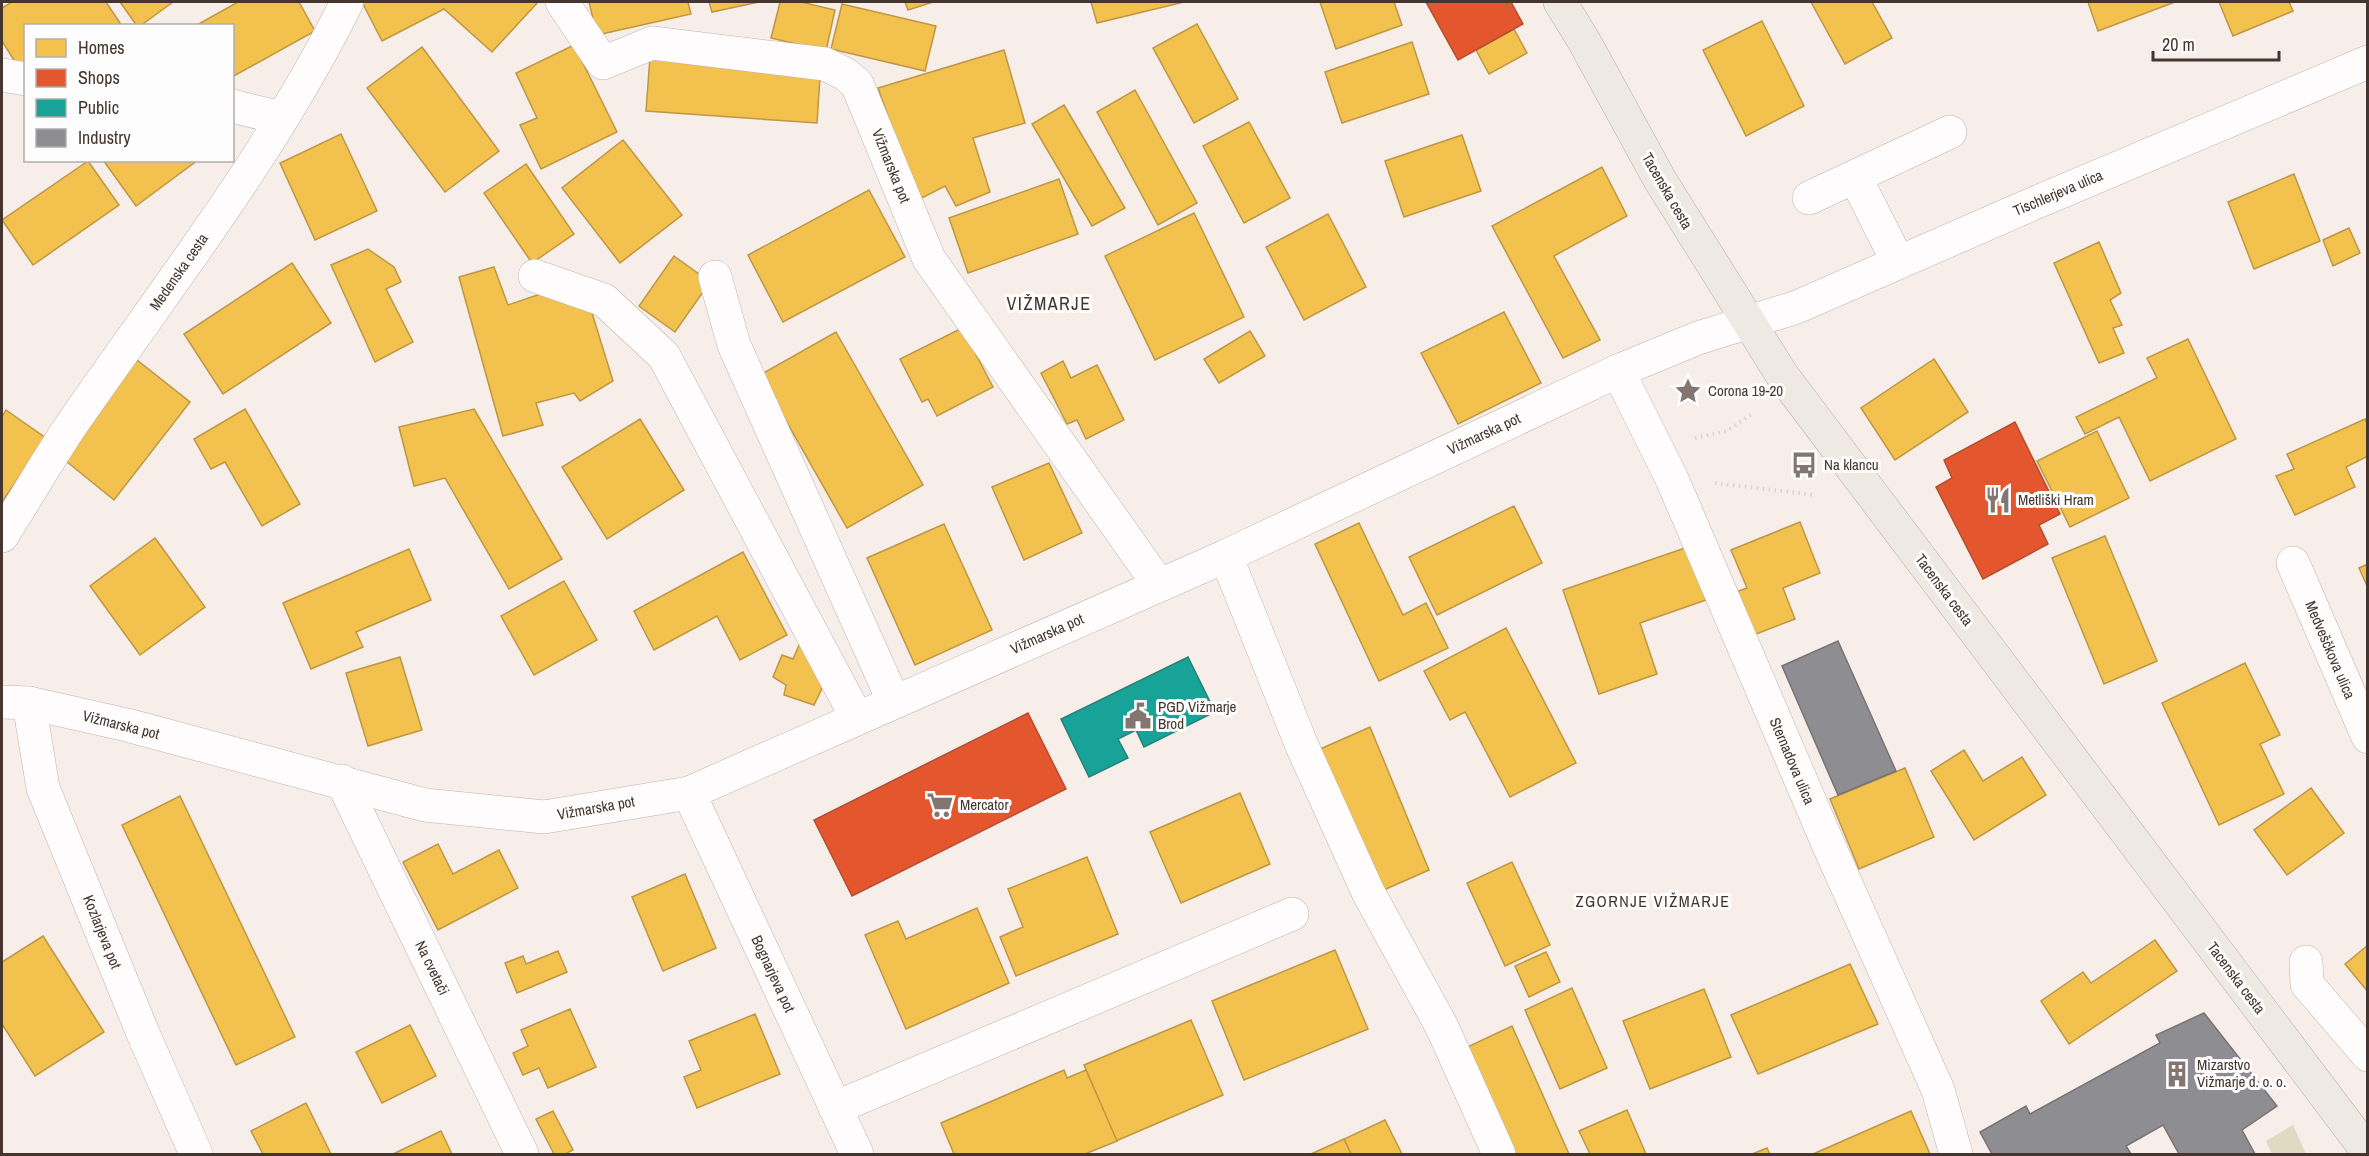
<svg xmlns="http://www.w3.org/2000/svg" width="2369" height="1156" font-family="'Archivo Narrow',sans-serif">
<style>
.green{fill:#dfdac1}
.homes{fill:#f2c14e;stroke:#be9744;stroke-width:1.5}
.shops{fill:#e4572e;stroke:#b44d2e;stroke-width:1.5}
.public{fill:#17a398;stroke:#248278;stroke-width:1.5}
.industry{fill:#8d8d92;stroke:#777374;stroke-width:1.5}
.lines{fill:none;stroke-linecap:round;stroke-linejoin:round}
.minor-casing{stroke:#beb4af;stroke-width:34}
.major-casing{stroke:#bcafa2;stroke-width:34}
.path{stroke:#d8d4d4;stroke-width:4;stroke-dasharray:1.5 4.5;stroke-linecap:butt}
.minor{stroke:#fefcfc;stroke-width:33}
.major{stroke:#eee9e2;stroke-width:33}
.labels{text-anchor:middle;stroke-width:6;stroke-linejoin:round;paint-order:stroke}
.street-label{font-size:15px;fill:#44352e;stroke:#fdfdfd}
.poi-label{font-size:15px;fill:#44352e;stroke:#fdfdfd;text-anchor:start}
.neighbourhood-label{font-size:16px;letter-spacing:1.5px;fill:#44352e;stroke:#fdfdfd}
.quarter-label{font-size:18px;letter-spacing:1.5px;fill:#44352e;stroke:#fdfdfd}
</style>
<rect width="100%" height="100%" fill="#f7eeea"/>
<polygon class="green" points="2293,1125 2306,1154 2272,1154 2266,1141"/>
<g class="homes">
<polygon points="12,2 106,2 122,26 26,26 26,70 22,73 2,41 2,8"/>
<polygon points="120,2 173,2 140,26 137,26"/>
<polygon points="238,2 299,2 315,31 232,77 232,26 195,26"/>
<polygon points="362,2 538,2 492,52 444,9 382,41"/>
<polygon points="589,2 688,2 691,14 597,35"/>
<polygon points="709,2 759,2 712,12"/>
<polygon points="780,2 801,2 835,10 826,51 771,38"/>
<polygon points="905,2 933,2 908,10"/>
<polygon points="1091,2 1184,2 1097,23"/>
<polygon points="1320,2 1394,2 1402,25 1336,49"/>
<polygon points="1811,2 1872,2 1892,38 1845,64"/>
<polygon points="2088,2 2175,2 2098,31"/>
<polygon points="2219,2 2289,2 2293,11 2233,36"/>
<polygon points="842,4 936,26 925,71 831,49"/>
<polygon points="1762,21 1804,106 1746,136 1703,50"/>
<polygon points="1197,24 1238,99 1194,123 1153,48"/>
<polygon points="1514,29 1527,53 1489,74 1476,50"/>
<polygon points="1412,42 1429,94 1342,123 1325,72"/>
<polygon points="574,45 617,132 541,169 520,125 537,118 516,73"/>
<polygon points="422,47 499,151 445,192 367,88"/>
<polygon points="1004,50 1025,123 973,138 990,192 956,206 945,186 918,200 878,88"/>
<polygon points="650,57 820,77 817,123 646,111"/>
<polygon points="1135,90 1197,203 1158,225 1097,112"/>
<polygon points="1064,105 1125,208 1092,226 1032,124"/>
<polygon points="1249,122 1290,198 1244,223 1203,146"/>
<polygon points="341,134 377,211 315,240 280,163"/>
<polygon points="1462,135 1481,191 1404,217 1385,161"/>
<polygon points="623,140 682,215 620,263 562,188"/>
<polygon points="103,160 198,160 136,206"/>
<polygon points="88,161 119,205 33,265 2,220"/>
<polygon points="526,164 574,234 532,263 484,193"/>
<polygon points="1602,167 1627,216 1554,256 1600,340 1563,358 1492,226"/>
<polygon points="2294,174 2320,241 2254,269 2228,202"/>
<polygon points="1059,179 1078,234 968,273 949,218"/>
<polygon points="869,190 905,257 783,322 748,255"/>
<polygon points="1194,213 1244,317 1155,360 1105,256"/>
<polygon points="1328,214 1366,287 1304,320 1266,247"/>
<polygon points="2349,228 2360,253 2333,266 2323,240"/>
<polygon points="2099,242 2121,293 2110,300 2122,325 2113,328 2124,353 2099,363 2054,263"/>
<polygon points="368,249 394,267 401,282 386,289 413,342 375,362 331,265"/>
<polygon points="674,256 710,282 675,332 639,306"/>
<polygon points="292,263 331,323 223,394 184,334"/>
<polygon points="494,267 508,305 549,291 592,313 613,381 580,401 574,393 536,403 543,425 503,436 459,277"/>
<polygon points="1504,312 1541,383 1458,424 1421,353"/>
<polygon points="962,328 993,387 937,416 928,399 922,402 900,359"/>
<polygon points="1250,331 1265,356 1219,383 1204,359"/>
<polygon points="836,332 923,485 847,528 760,375"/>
<polygon points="2188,339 2236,439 2150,481 2119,417 2085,434 2076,417 2157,378 2147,358"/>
<polygon points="1934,359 1968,412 1895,460 1861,408"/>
<polygon points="137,360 190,402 114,500 61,457"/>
<polygon points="1063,361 1071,378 1097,365 1124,420 1086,439 1077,420 1067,424 1041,373"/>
<polygon points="245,409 300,504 262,526 225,462 211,469 194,439"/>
<polygon points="474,409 562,559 509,589 445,478 414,486 399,427"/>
<polygon points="6,410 46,438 2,502 2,417"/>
<polygon points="640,419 684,490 607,539 562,467"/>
<polygon points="2365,419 2368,425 2368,456 2346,467 2355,487 2295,515 2276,476 2294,469 2287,454"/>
<polygon points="2097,431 2129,498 2070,527 2037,461"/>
<polygon points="1049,463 1082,533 1024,560 992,487"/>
<polygon points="1514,506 1542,563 1437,615 1409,557"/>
<polygon points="1800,522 1820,573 1783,588 1795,619 1751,636 1733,593 1747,588 1731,550"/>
<polygon points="1359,523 1403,615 1426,603 1448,648 1379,681 1315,544"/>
<polygon points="944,524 992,630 915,665 867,558"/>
<polygon points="2105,536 2157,661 2104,684 2052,558"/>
<polygon points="155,538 205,607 140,655 90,586"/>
<polygon points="1688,547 1706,600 1640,623 1657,674 1599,694 1563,590"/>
<polygon points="409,549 431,600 356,632 363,647 311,669 283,603"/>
<polygon points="743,552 787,635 740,660 717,616 654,650 634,611"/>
<polygon points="2368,564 2368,588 2359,568"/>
<polygon points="564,581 597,640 534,675 501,616"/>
<polygon points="1506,628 1576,763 1510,797 1465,712 1450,720 1424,671"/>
<polygon points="800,643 828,676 814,705 784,695 786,685 773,677 782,655 793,659"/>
<polygon points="400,657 422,730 368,746 346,673"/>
<polygon points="2245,663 2280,735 2260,744 2284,794 2219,825 2162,703"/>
<polygon points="1370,727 1429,870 1377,893 1318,750"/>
<polygon points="1964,750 1983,781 2022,757 2046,795 1974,840 1931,771"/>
<polygon points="1905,768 1934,837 1859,869 1830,799"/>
<polygon points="2311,788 2344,833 2287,875 2254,830"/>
<polygon points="1240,793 1270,864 1181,903 1150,832"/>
<polygon points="180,796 295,1037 236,1065 122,825"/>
<polygon points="438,844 453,874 499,850 518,888 438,930 403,862"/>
<polygon points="1087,857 1118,934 1016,976 1000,937 1023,927 1008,889"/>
<polygon points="1512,862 1550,945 1505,966 1467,883"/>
<polygon points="685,874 716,948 663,971 632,897"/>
<polygon points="977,908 1009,983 906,1029 865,935 898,921 906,939"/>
<polygon points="43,936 104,1032 35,1076 2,1024 2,962"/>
<polygon points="2155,940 2177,971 2069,1044 2041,1001 2083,972 2091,983"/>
<polygon points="2368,945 2368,992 2345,964"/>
<polygon points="1335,950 1368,1029 1244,1080 1212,1001"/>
<polygon points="558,951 567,972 517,993 505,963 523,956 526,964"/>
<polygon points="1546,952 1560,982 1529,997 1515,966"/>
<polygon points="1850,964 1878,1024 1758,1074 1731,1015"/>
<polygon points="1572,988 1607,1068 1560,1089 1525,1010"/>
<polygon points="1704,989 1731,1057 1650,1089 1623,1021"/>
<polygon points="570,1009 596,1067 548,1088 539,1068 523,1075 513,1053 528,1046 521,1030"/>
<polygon points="755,1014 780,1074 697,1108 684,1077 701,1070 689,1041"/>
<polygon points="1191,1020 1223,1095 1116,1141 1084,1065"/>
<polygon points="410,1025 436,1076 382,1103 356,1052"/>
<polygon points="1512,1026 1569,1154 1507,1154 1461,1050"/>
<polygon points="1064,1070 1067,1078 1086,1070 1117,1141 1085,1154 954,1154 941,1123"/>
<polygon points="306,1103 331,1154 263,1154 251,1131"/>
<polygon points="1627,1110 1646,1154 1590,1154 1579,1131"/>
<polygon points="553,1111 573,1150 565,1154 554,1154 536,1119"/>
<polygon points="1911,1111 1930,1154 1813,1154"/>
<polygon points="1385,1120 1402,1154 1351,1154 1344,1139"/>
<polygon points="441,1131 452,1154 393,1154"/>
<polygon points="1344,1139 1351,1154 1311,1154"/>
<polygon points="1767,1148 1770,1154 1752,1154"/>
</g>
<g class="shops">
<polygon points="1426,2 1511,2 1523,24 1458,60"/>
<polygon points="2015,422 2060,514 2039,525 2048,544 1983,579 1936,487 1952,478 1944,460"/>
<polygon points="1028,713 1066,789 852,896 814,820"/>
</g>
<polygon class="public" points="1188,657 1215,712 1144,747 1136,730 1118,739 1128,758 1089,777 1061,719"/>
<g class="industry">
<polygon points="1838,641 1896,771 1838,795 1782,666"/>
<polygon points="2204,1013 2277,1106 2242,1130 2255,1154 2179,1154 2163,1125 2126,1146 2131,1154 1992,1154 1980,1132 2026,1106 2030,1114 2160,1043 2156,1035"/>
</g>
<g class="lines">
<g class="minor-casing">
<g id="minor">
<polyline points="562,2 603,63 652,43 825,64 845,74 857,84 929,259 1159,585"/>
<polyline points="2,75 26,79"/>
<polyline points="232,106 281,118"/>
<polyline points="1855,177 1898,262"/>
<polyline points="1809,198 1950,132"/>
<polyline points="535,276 604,300 664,356 857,718"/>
<polyline points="715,277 734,345 894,702"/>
<polyline points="1618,371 1672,479 1829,846 1938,1090 1956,1154"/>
<path d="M2,536C26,498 49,458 74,421C169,284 273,152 347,2"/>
<polyline points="1226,556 1302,746 1368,892 1442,1027 1499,1154"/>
<polyline points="2293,563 2368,737"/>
<polyline points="2,702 29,703 127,725 425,805 544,817 689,793 1226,556 1618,371 1698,338 1797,307 2030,205 2368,62"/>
<polyline points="29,703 43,788 142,1031 196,1154"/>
<polyline points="342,781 522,1154"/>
<polyline points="689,793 857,1154"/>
<polyline points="2306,962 2307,984 2368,1055"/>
<polyline points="835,1108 1292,914"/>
</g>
</g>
<g class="major-casing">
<polyline id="major" points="1560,2 1584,41 1660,180 1782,375 2368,1152"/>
</g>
<g class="path">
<polyline points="1695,438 1727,431 1753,413"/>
<polyline points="1715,483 1815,495"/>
</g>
<use href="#minor" class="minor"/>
<use href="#major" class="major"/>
</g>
<defs>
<g id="sight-bare" transform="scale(2.07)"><path d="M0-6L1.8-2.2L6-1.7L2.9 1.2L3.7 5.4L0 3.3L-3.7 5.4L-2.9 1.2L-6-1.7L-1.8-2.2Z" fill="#837670" stroke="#fdfdfd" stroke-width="2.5" paint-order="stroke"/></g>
<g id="bus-bare" transform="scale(2.07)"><path d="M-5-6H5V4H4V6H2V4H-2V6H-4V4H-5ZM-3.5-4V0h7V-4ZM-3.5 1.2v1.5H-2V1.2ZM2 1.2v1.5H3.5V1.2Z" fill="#837670" stroke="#fdfdfd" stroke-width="2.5" paint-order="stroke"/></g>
<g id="restaurant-bare" transform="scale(2.07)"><path d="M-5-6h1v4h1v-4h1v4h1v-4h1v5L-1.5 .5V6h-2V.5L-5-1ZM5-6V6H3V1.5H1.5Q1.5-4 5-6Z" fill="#837670" stroke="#fdfdfd" stroke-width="2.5" paint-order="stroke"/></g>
<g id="civic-bare" transform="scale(2.07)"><path d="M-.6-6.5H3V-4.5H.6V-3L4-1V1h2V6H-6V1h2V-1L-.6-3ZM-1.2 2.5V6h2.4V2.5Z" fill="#837670" stroke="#fdfdfd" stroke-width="2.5" paint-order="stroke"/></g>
<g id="supermarket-bare" transform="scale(2.07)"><path d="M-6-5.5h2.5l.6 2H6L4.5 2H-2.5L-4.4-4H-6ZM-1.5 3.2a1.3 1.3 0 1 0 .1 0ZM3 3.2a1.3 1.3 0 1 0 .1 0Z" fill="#837670" stroke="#fdfdfd" stroke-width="2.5" paint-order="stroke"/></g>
<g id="building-bare" transform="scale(2.07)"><path d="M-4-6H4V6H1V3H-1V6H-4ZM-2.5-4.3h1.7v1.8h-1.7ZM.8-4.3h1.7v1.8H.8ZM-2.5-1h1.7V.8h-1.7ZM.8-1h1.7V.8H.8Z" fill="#837670" stroke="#fdfdfd" stroke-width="2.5" paint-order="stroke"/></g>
</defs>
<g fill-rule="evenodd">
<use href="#sight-bare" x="1688" y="391"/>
<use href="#bus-bare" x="1804" y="465"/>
<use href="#restaurant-bare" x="1998" y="500"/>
<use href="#civic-bare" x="1138" y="716"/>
<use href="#supermarket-bare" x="940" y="805"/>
<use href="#building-bare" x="2177" y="1074"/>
</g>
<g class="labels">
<g class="street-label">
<text transform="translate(891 166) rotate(68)" y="5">Vižmarska pot</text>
<text transform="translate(1667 191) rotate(60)" y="5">Tacenska cesta</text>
<text transform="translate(2058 193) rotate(-23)" y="5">Tischlerjeva ulica</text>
<text transform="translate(179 272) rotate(-55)" y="5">Medenska cesta</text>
<text transform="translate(1484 434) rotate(-25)" y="5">Vižmarska pot</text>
<text transform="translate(1944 590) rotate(53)" y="5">Tacenska cesta</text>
<text transform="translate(1047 634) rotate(-24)" y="5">Vižmarska pot</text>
<text transform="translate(2330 650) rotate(67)" y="5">Medveščkova ulica</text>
<text transform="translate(121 725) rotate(14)" y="5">Vižmarska pot</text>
<text transform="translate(1792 761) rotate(67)" y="5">Sternadova ulica</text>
<text transform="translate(596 808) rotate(-10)" y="5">Vižmarska pot</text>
<text transform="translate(102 932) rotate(68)" y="5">Kozlarjeva pot</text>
<text transform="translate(432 968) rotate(64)" y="5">Na cvetači</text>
<text transform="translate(773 974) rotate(65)" y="5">Bognarjeva pot</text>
<text transform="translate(2236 978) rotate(53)" y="5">Tacenska cesta</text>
</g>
<g class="poi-label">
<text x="1708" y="396">Corona 19-20</text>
<text x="1824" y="470">Na klancu</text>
<text x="2018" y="505">Metliški Hram</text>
<text x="1158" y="712">PGD Vižmarje<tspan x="1158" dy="17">Brod</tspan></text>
<text x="960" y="810">Mercator</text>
<text x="2197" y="1070">Mizarstvo<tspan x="2197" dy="17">Vižmarje d. o. o.</tspan></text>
</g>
<g class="neighbourhood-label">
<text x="1653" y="907">ZGORNJE VIŽMARJE</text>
</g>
<g class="quarter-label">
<text x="1049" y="310">VIŽMARJE</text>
</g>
</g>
<rect width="2369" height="1156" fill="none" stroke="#44352e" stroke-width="6"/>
<rect x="24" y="24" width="210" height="138" fill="#fdfdfd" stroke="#b3adaa" stroke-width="1.5"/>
<rect x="36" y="39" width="30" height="18" fill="#f2c14e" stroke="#b3adaa" stroke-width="1.5"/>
<text x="78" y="54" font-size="18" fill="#44352e">Homes</text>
<rect x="36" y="69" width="30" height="18" fill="#e4572e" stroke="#b3adaa" stroke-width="1.5"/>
<text x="78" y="84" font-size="18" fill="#44352e">Shops</text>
<rect x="36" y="99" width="30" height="18" fill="#17a398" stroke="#b3adaa" stroke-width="1.5"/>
<text x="78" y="114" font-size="18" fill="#44352e">Public</text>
<rect x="36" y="129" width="30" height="18" fill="#8d8d92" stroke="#b3adaa" stroke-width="1.5"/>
<text x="78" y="144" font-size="18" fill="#44352e">Industry</text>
<path d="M2153 51v9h126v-9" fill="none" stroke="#44352e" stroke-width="3"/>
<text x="2162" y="51" font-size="18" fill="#44352e" stroke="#fdfdfd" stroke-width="4.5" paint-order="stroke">20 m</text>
</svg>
